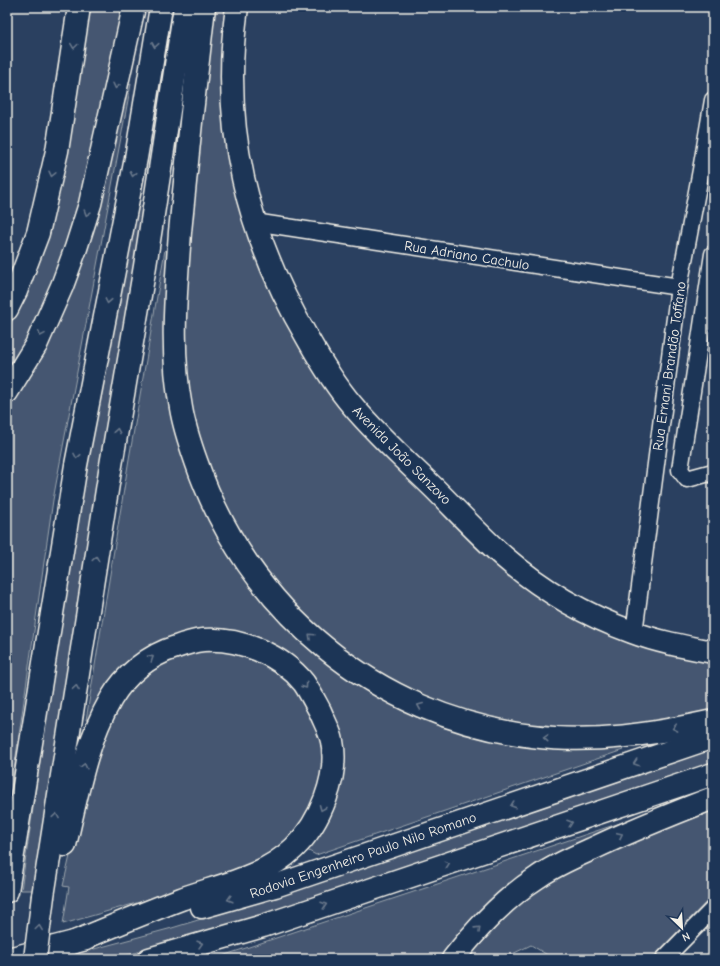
<svg xmlns="http://www.w3.org/2000/svg" width="720" height="966" font-family="'Comic Neue',sans-serif">
<style>
.green{fill:#445771;stroke:#9ca4ac}
.lines{fill:none;stroke-linecap:round;stroke-linejoin:round}
.minor-casing{stroke:#f4f1e8;stroke-width:19}
.secondary-casing{stroke:#f4f1e8;stroke-width:25}
.motorway-casing{stroke:#f4f1e8;stroke-width:25}
.minor{stroke:#1d3557;stroke-width:16}
.secondary{stroke:#1d3557;stroke-width:22}
.motorway{stroke:#1d3557;stroke-width:22}
.motorway-bridge-casing{stroke:#f4f1e8;stroke-width:25;stroke-linecap:butt}
.motorway-bridge{stroke:#1d3557;stroke-width:22}
.oneway{stroke:#68778a}
.labels{text-anchor:middle;stroke-width:4;stroke-linejoin:round;paint-order:stroke}
.street-label{font-size:14px;fill:#f4f1e8;stroke:#1d3557}
</style>
<rect width="100%" height="100%" fill="#2a4060"/>
<filter id="ink" filterUnits="userSpaceOnUse"><feTurbulence type="fractalNoise" baseFrequency=".025" numOctaves="2"/><feDisplacementMap in="SourceGraphic" scale="8" xChannelSelector="R" yChannelSelector="G"/><feConvolveMatrix kernelMatrix="1 2 1 2 8 2 1 2 1" color-interpolation-filters="sRGB"/></filter>
<g filter="url(#ink)">
<g class="green">
<polygon points="90,7 126,7 90,169 53,289 7,378 7,332 21,302 55,203 72,130"/>
<polygon points="214,7 227,7 224,28 223,61 226,110 317,374 595,626 623,640 656,650 713,661 713,714 597,732 515,726 444,705 379,674 351,656 299,611 251,556 208,471 190,403 183,359 189,223"/>
<polygon points="131,84 53,500 10,797 7,798 7,405 15,394 122,87"/>
<path d="M138,205L145,206L88,540L34,890H21C55,661 86,431 138,205Z"/>
<polygon points="165,250 170,251 168,304 222,538 398,704 619,746 623,750 316,855 307,850 320,835 334,807 339,785 297,666 192,636 91,717 86,720 129,459"/>
<polygon points="193,648 239,649 284,674 313,711 326,760 315,806 289,843 231,876 63,924 69,887 63,886 92,761 115,706 152,664"/>
<polygon points="713,748 713,763 313,900 176,941 114,959 57,959 172,928 309,886"/>
<polygon points="713,808 713,895 651,959 554,959 531,945 502,959 467,959 509,914 506,911 558,875"/>
<polygon points="620,823 623,827 447,949 441,959 213,959"/>
</g>
<g class="lines">
<g class="minor-casing">
<g id="minor">
<polyline points="254,222 679,287"/>
<polyline points="713,254 680,470 687,479 713,472"/>
<polyline points="634,633 679,287 701,170 713,100"/>
<polyline points="664,959 713,909"/>
</g>
</g>
<g class="secondary-casing">
<g id="secondary">
<path d="M237,7C220,127 247,235 308,339C321,362 335,385 352,405C377,435 407,462 435,489C458,512 480,536 504,557C542,590 585,615 632,632C658,642 686,647 713,652"/>
<polyline points="7,309 16,291 38,233 57,151 79,7"/>
</g>
</g>
<g class="motorway-casing">
<g id="motorway">
<path d="M204,7C195,82 187,157 180,232C176,291 170,350 181,408C184,426 190,444 196,461C247,610 376,717 532,736C593,744 654,734 713,721"/>
<polyline points="7,392 36,345 62,286 76,248 90,204 134,7"/>
<path d="M65,845C77,796 85,744 111,699C125,675 149,655 176,647C184,644 194,641 203,640C238,637 282,655 304,683C310,692 315,702 320,711C324,721 330,731 332,741C339,777 320,823 294,848C263,878 220,885 181,899C144,913 108,928 72,943"/>
<polyline points="7,891 76,465 136,158 161,7"/>
<polyline points="43,896 110,471 145,266 185,7"/>
<polyline points="202,907 275,886 713,737"/>
<polyline points="8,959 86,939"/>
<polyline points="149,959 263,926 713,774"/>
<path d="M453,959C477,928 505,898 538,877C555,865 574,857 592,849C632,830 672,814 713,798"/>
</g>
</g>
<use href="#minor" class="minor"/>
<use href="#secondary" class="secondary"/>
<use href="#motorway" class="motorway"/>
<g class="motorway-bridge-casing">
<polyline id="motorway-bridge" points="35,959 43,896"/>
</g>
<use href="#motorway-bridge" class="motorway-bridge"/>
</g>
<defs><path id="oneway-chevron" d="M-2-3.5L2.5 0L-2 3.5" fill="none" stroke-width="1.6" stroke-linecap="round" stroke-linejoin="round"/></defs>
<g class="oneway">
<use href="#oneway-chevron" transform="translate(155 45) rotate(99)"/>
<use href="#oneway-chevron" transform="translate(74 46) rotate(98)"/>
<use href="#oneway-chevron" transform="translate(116 86) rotate(103)"/>
<use href="#oneway-chevron" transform="translate(52 174) rotate(103)"/>
<use href="#oneway-chevron" transform="translate(133 174) rotate(101)"/>
<use href="#oneway-chevron" transform="translate(87 213) rotate(107)"/>
<use href="#oneway-chevron" transform="translate(108 301) rotate(101)"/>
<use href="#oneway-chevron" transform="translate(41 334) rotate(114)"/>
<use href="#oneway-chevron" transform="translate(117 431) rotate(-80)"/>
<use href="#oneway-chevron" transform="translate(77 456) rotate(101)"/>
<use href="#oneway-chevron" transform="translate(96 559) rotate(-81)"/>
<use href="#oneway-chevron" transform="translate(311 636) rotate(-137)"/>
<use href="#oneway-chevron" transform="translate(151 658) rotate(-33)"/>
<use href="#oneway-chevron" transform="translate(305 686) rotate(55)"/>
<use href="#oneway-chevron" transform="translate(76 688) rotate(-81)"/>
<use href="#oneway-chevron" transform="translate(420 706) rotate(-157)"/>
<use href="#oneway-chevron" transform="translate(675 728) rotate(169)"/>
<use href="#oneway-chevron" transform="translate(546 738) rotate(-176)"/>
<use href="#oneway-chevron" transform="translate(636 763) rotate(161)"/>
<use href="#oneway-chevron" transform="translate(84 766) rotate(-76)"/>
<use href="#oneway-chevron" transform="translate(513 805) rotate(161)"/>
<use href="#oneway-chevron" transform="translate(322 808) rotate(112)"/>
<use href="#oneway-chevron" transform="translate(56 816) rotate(-81)"/>
<use href="#oneway-chevron" transform="translate(570 823) rotate(-19)"/>
<use href="#oneway-chevron" transform="translate(620 835) rotate(-25)"/>
<use href="#oneway-chevron" transform="translate(447 864) rotate(-19)"/>
<use href="#oneway-chevron" transform="translate(230 899) rotate(164)"/>
<use href="#oneway-chevron" transform="translate(324 905) rotate(-18)"/>
<use href="#oneway-chevron" transform="translate(39 928) rotate(-82)"/>
<use href="#oneway-chevron" transform="translate(478 929) rotate(-44)"/>
<use href="#oneway-chevron" transform="translate(200 944) rotate(-16)"/>
</g>
</g>
<g class="labels">
<g class="street-label">
<text transform="translate(467 255) rotate(9)" y="5">Rua Adriano Cachulo</text>
<text transform="translate(669 366) rotate(-82)" y="5">Rua Ernani Brandão Toffano</text>
<text transform="translate(402 455) rotate(45)" y="5">Avenida João Sanzovo</text>
<text transform="translate(363 855) rotate(-19)" y="5">Rodovia Engenheiro Paulo Nilo Romano</text>
</g>
</g>
<rect width="720" height="966" fill="none" stroke="#1d3557" stroke-width="24"/>
<rect x="12" y="12" width="696" height="942" fill="none" stroke="#f4f1e8" stroke-width="1.5" filter="url(#ink)"/>
<g transform="translate(682 928) rotate(155)" stroke="#1d3557" stroke-width="3" paint-order="stroke">
<path d="M0-3L7 15L0 10L-7 15Z" fill="#f4f1e8"/>
<text y="-6" font-size="11" font-weight="bold" text-anchor="middle" fill="#f4f1e8">N</text>
</g>
</svg>
